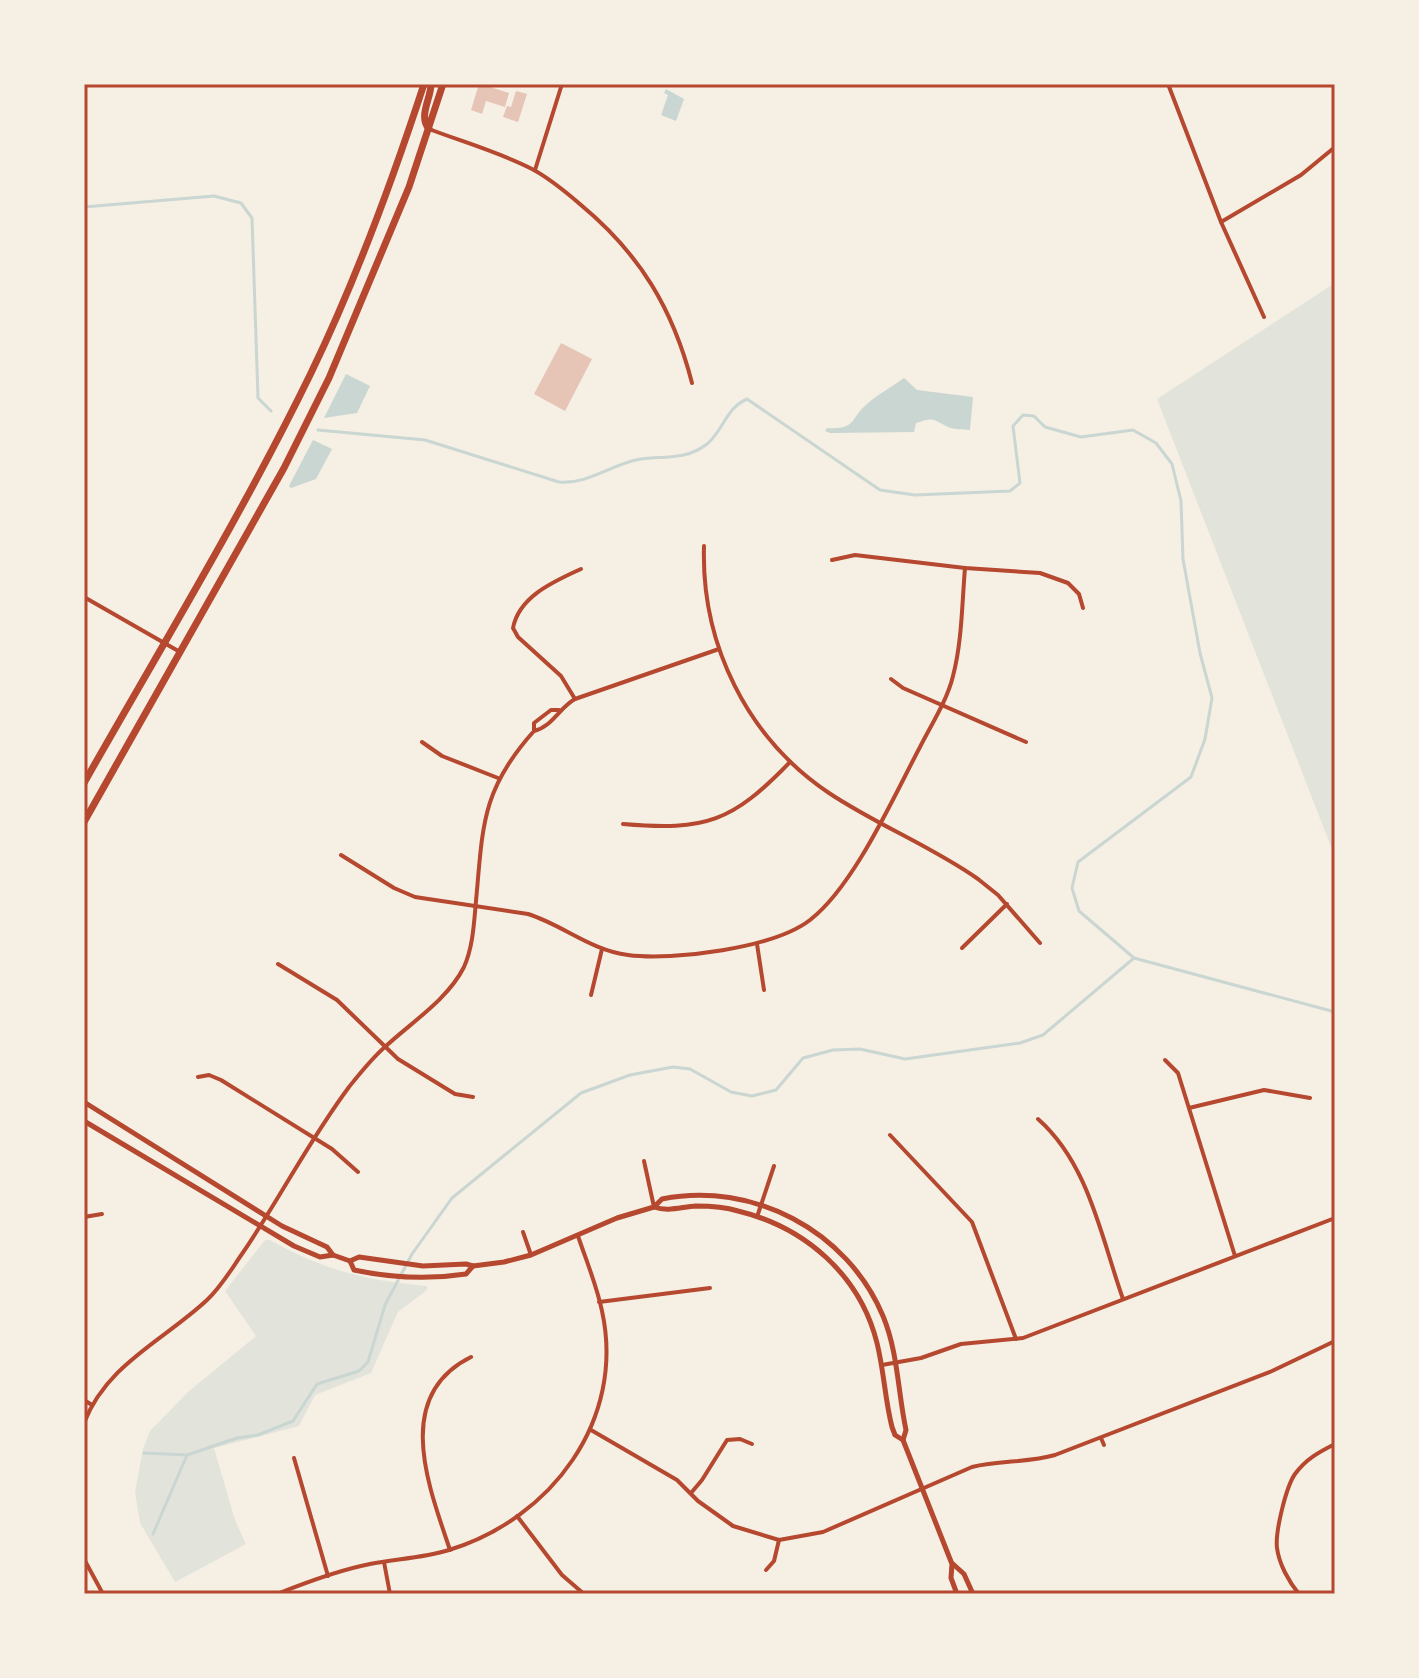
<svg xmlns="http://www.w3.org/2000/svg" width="1419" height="1678" font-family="'Titillium Web',sans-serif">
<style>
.green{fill:#e2e4dc}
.water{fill:#c9d6d2}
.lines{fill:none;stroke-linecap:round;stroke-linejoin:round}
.stream{stroke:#c9d6d2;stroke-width:3}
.building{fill:#e6c5b7}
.minor{stroke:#b5482f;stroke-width:4}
.tertiary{stroke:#b5482f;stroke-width:5}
.primary{stroke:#b5482f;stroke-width:7}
.neatline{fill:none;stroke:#b5482f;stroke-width:3}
</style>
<rect width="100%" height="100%" fill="#f6efe4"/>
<g class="green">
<polygon points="1335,283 1335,857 1157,399"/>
<path d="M265,1240H270C325,1271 366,1280 427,1286V1290L398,1312L371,1373L315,1395L299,1426L214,1448L235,1520L246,1544L175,1582L140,1523L135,1492L143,1449L150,1431L188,1392L256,1336L225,1291Z"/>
</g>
<g class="water">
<polygon points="666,89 684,99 676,121 661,115 668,95 664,93"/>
<polygon points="346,374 370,386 357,413 324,418"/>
<path d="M904,378L917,390L973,397L970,430C964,429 954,430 948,427C932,419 935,417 916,423L914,432L830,433L825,431L827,428C857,430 850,418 867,404C878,394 892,387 904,378Z"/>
<polygon points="313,440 332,449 316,479 291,488 289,486"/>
</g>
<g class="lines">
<g class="stream">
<polyline points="84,207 214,196 241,203 252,218 258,398 271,411"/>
<path d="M318,430L425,440L559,482C588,485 613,463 641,459C665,456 687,460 707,444C723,431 726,408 747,399L880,490L915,495L1010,491L1020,483L1013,426L1023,415L1034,416L1045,427L1081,437L1133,430L1156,443L1172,464L1181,501L1183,559L1200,653L1212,698L1205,739L1191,777L1078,862L1072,888L1079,911L1134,958L1335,1012"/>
<polyline points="144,1453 187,1455 237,1438 258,1435 293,1421 317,1384 359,1371 368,1362 385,1305 412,1254 452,1198 581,1093 630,1075 673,1067 690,1069 731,1092 752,1096 776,1090 803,1058 833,1050 860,1049 905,1059 1020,1043 1043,1035 1134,958"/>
<polyline points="153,1534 187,1455"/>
</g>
</g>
<g class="building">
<polygon points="479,84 491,84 490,87 509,93 505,107 486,101 482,114 471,110"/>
<polygon points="516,91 527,94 518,122 503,117 507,106 511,107"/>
<polygon points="561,343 592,359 565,411 534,394"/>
</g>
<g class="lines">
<g class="minor">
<polyline points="1168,84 1221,222 1264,317"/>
<path d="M429,129C463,142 499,152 532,169C549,178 566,192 581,205C640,254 673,309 692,383"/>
<polyline points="535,170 562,84"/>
<polyline points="1221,222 1301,175 1335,147"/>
<path d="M704,546C701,644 747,738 829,793C877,825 931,846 978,879L998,895L1040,943"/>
<polyline points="832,560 855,555 965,568 1040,573 1068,583 1079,594 1083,608"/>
<polyline points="84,597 180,652"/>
<polyline points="891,679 903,688 1026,742"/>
<path d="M575,699L561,676L518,637L513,628C519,596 555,581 581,569"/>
<path d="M534,731C553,726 559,708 575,699L719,649"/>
<polyline points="422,742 442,756 498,778"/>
<path d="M623,824C706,831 732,822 790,762"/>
<path d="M341,855L394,888L415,897L528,914C563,925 590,950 628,955C673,961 774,948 810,920C854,886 893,798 920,747C931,725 947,701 953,676C962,642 962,603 965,568"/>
<polyline points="757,944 764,990"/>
<polyline points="962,948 1007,904"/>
<polyline points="278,964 337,1000 398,1059 455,1094 473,1097"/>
<polyline points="591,995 602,949"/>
<polyline points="1165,1060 1178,1073 1235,1256"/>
<polyline points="198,1077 209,1075 221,1080 332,1149 358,1172"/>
<polyline points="1189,1108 1264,1090 1310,1098"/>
<path d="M1038,1119C1089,1164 1101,1237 1123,1299"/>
<polyline points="890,1135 972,1222 1016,1339"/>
<polyline points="644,1161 654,1207"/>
<polyline points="84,1217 102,1214"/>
<polyline points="757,1217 774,1166"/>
<polyline points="523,1232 531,1255"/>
<polyline points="599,1302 710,1288"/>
<polyline points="882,1365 921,1358 961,1344 1023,1338 1335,1218"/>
<polyline points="84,1400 92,1405"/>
<path d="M84,1423C107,1364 163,1341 207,1300C222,1286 232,1268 244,1251C280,1198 310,1139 349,1087C361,1072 372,1058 386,1046C412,1022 448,999 464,967C473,947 474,923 476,901C483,826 481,790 534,731V723L551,710H559"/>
<path d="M591,1430L677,1480L698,1501L733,1526L779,1540L823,1532L972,1467C999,1460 1028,1463 1055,1455L1272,1371L1335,1341"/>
<polyline points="1101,1438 1104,1445"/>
<polyline points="294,1458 328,1576"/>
<polyline points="691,1493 702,1480 727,1440 740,1439 752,1444"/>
<polyline points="517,1516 562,1575 584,1594"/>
<path d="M450,1550C429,1487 392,1396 471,1357"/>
<polyline points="84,1559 103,1594"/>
<polyline points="384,1562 390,1594"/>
<polyline points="766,1570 774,1561 779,1540"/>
<path d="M277,1594C307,1582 339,1570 370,1564C396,1559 423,1558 449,1550C551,1519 626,1420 602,1311C597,1286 586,1260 578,1236"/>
<path d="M1299,1594C1289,1582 1279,1564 1277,1548C1275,1532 1286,1487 1295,1474C1306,1459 1319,1452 1335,1444"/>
</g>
<g class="tertiary">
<polyline points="84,1102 282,1226 327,1247 333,1255"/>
<path d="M84,1121L294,1246L320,1257L333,1255L350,1261L354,1270C392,1278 427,1280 466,1274L473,1266"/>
<path d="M654,1207C668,1212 681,1207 696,1206C710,1206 725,1207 738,1211C805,1227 860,1275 877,1343C884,1371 885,1400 892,1427L895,1435L903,1440L952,1564L951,1578L957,1594"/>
<path d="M350,1261L359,1257L423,1266L466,1264L473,1266L504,1262L531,1255L617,1218L654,1207L662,1199C752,1181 847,1230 883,1316C898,1352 898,1393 906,1430L903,1440"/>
<polyline points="953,1564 964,1574 973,1594"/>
</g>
<g class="primary">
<path d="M429,129C418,116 431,99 431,84"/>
<path d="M84,783C161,647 243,513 311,373C356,280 392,182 424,84"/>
<polyline points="84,822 284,468 329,378 409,187 443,84"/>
</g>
</g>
<rect width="1419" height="1678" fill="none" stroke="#f6efe4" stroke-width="172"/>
<rect x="86" y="86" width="1247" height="1506" class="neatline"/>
</svg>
